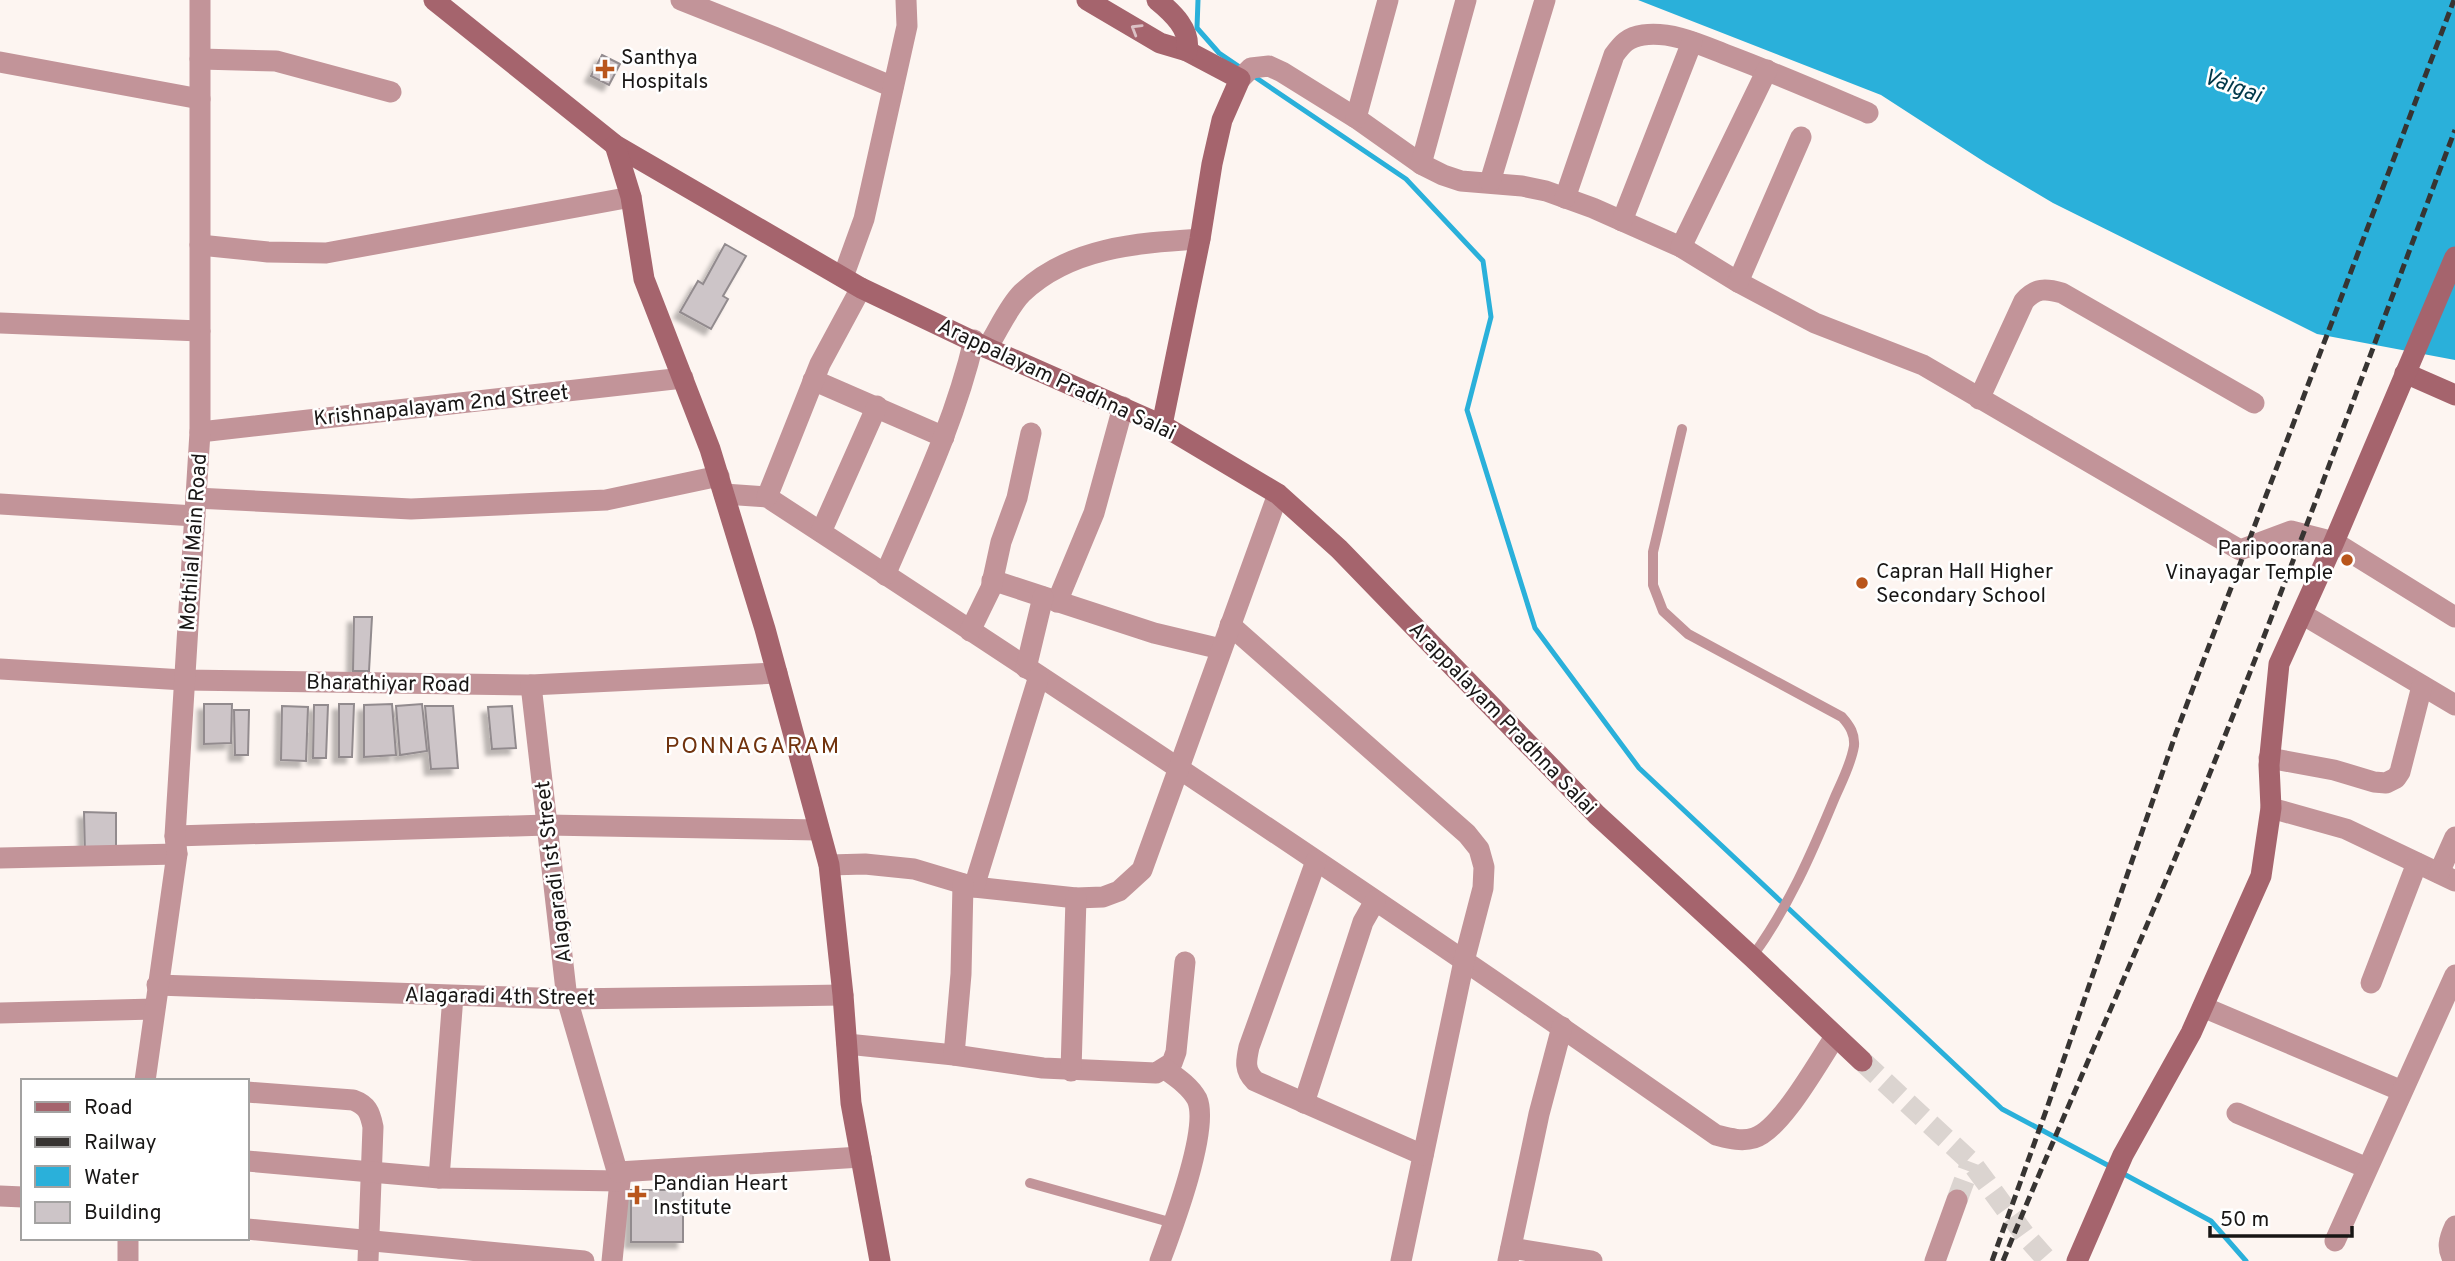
<svg xmlns="http://www.w3.org/2000/svg" width="2455" height="1261" font-family="Overpass,sans-serif">
<style>
.water{fill:#2ab0da}
.lines{fill:none;stroke-linecap:round;stroke-linejoin:round}
.stream{stroke:#2ab0da;stroke-width:5}
.building{fill:#cdc5c8;stroke:#928b8e;stroke-width:2;filter:url(#shadow)}
.street-tunnel{stroke:#dbd4d0;stroke-width:21;stroke-dasharray:21 10;stroke-linecap:butt}
.secondary-tunnel{stroke:#dbd4d0;stroke-width:21;stroke-dasharray:21 10;stroke-linecap:butt}
.lane{stroke:#c29499;stroke-width:10}
.street{stroke:#c29499;stroke-width:21}
.secondary{stroke:#a5646d;stroke-width:21}
.rail{stroke:#373432;stroke-width:5;stroke-dasharray:10 5;stroke-linecap:butt}
.oneway{stroke:#dbc1c5}
.poi-dot{fill:#b9561c;stroke:#fff;stroke-width:2.5}
.labels{text-anchor:middle;stroke-width:5;stroke-linejoin:round;paint-order:stroke}
.poi-label{font-size:21px;fill:#181615;stroke:#fff;text-anchor:start}
.street-label{font-size:21px;fill:#181615;stroke:#fff}
.water-label{font-size:23px;font-style:italic;fill:#003849;stroke:#fff}
.neighbourhood-label{font-size:23px;letter-spacing:2px;fill:#71330e;stroke:#fff}
</style>
<defs>
<filter id="shadow"><feDropShadow dx="-6" dy="6" stdDeviation="2" flood-color="#0004"/></filter>
</defs>
<rect width="100%" height="100%" fill="#fdf5f1"/>
<polygon class="water" points="1638,0 2455,0 2455,360 2317,334 2053,203 1986,163 1881,95"/>
<g class="lines">
<g class="stream">
<polyline points="1198,0 1197,28 1219,53 1244,70"/>
<polyline points="1252,75 1406,179 1483,261 1491,317 1467,410 1535,628 1639,768 2002,1109 2113,1168"/>
<polyline points="2122,1173 2211,1221 2246,1261"/>
</g>
</g>
<g class="building">
<polygon points="602,55 620,64 609,85 591,76"/>
<polygon points="725,244 746,256 723,296 728,299 711,329 680,312 698,281 703,284"/>
<polygon points="354,617 372,617 369,671 353,671"/>
<polygon points="204,704 232,704 231,743 204,744"/>
<polygon points="339,704 354,704 352,757 339,757"/>
<polygon points="392,704 396,755 364,757 364,705"/>
<polygon points="422,704 427,751 400,755 396,706"/>
<polygon points="314,705 328,705 326,758 313,758"/>
<polygon points="282,706 308,707 306,761 281,760"/>
<polygon points="425,706 453,706 458,768 431,769"/>
<polygon points="512,706 516,748 492,749 488,707"/>
<polygon points="234,710 249,710 248,755 235,755"/>
<polygon points="84,812 116,813 116,854 85,855"/>
<rect x="631" y="1190" width="52" height="52"/>
</g>
<g class="lines">
<polyline class="street-tunnel" points="1957,1200 1971,1162"/>
<polyline class="secondary-tunnel" points="1862,1061 1971,1162 2025,1235 2048,1261"/>
<g class="lane">
<path d="M1682,429L1653,552V585L1663,611L1688,634L1842,717C1850,726 1855,734 1854,746C1851,764 1842,781 1835,797C1811,855 1789,906 1752,957"/>
<polyline points="1030,1183 1173,1223"/>
</g>
<g class="street">
<polyline points="681,0 774,37 893,87"/>
<polyline points="200,59 276,61 391,92"/>
<polyline points="0,62 200,99"/>
<polyline points="1240,79 1251,68 1269,66 1282,72 1356,118 1421,164 1443,175 1461,181 1522,186 1546,191 1593,208 1681,247 1738,282 1815,323 1923,365 2240,550 2291,531 2334,542 2455,617"/>
<polyline points="1356,118 1388,0"/>
<polyline points="1421,164 1466,0"/>
<polyline points="1490,182 1545,0"/>
<path d="M1565,198L1614,55C1622,44 1628,37 1643,35C1672,31 1701,45 1727,55C1775,73 1821,93 1868,113"/>
<polyline points="1622,221 1692,42"/>
<polyline points="200,245 268,252 326,253 631,197"/>
<polyline points="1681,247 1767,70"/>
<polyline points="843,277 864,219 907,26 906,0"/>
<polyline points="1738,282 1801,137"/>
<polyline points="0,323 200,331"/>
<path d="M987,348C998,331 1008,307 1022,293C1070,247 1138,243 1200,239"/>
<polyline points="813,380 944,437"/>
<path d="M1979,399L2024,301C2036,288 2045,288 2062,293L2254,403"/>
<polyline points="200,432 683,378"/>
<path d="M724,494L767,497C1086,705 1404,916 1716,1135C1728,1138 1741,1142 1754,1138C1781,1130 1818,1062 1835,1037"/>
<polyline points="767,497 820,364 861,288"/>
<polyline points="196,498 411,509 606,500 719,476"/>
<polyline points="0,504 195,516"/>
<polyline points="821,532 877,406"/>
<path d="M885,575C918,498 955,422 974,340"/>
<polyline points="992,580 1154,633 1221,649"/>
<polyline points="1057,602 1094,513 1123,407"/>
<polyline points="2302,614 2455,705"/>
<polyline points="1230,625 1467,834 1479,849 1484,867 1483,888 1464,961 1401,1261"/>
<polyline points="970,631 991,588 1001,542 1017,498 1031,433"/>
<polyline points="1026,668 1043,597"/>
<polyline points="0,669 184,680 531,685 777,673"/>
<polyline points="531,685 567,999 620,1181 612,1261"/>
<polyline points="2269,758 2334,770 2374,782 2386,783 2396,778 2400,772 2422,686"/>
<polyline points="2271,808 2346,829 2455,881"/>
<polyline points="175,836 547,825 819,830"/>
<polyline points="0,858 177,854"/>
<path d="M1316,861L1249,1047C1246,1061 1244,1070 1255,1081L1423,1155"/>
<polyline points="829,865 865,864 914,869 974,887 1076,898 1103,897 1119,891 1142,870 1278,494"/>
<polyline points="2439,873 2455,837"/>
<polyline points="974,887 1039,676"/>
<polyline points="2371,983 2417,863"/>
<polyline points="157,985 567,999 843,995"/>
<polyline points="2203,1007 2402,1091"/>
<polyline points="0,1013 154,1009"/>
<polyline points="847,1044 954,1055 1043,1068 1156,1073 1172,1063 1176,1052 1185,962"/>
<polyline points="954,1055 961,974 963,884"/>
<polyline points="1071,1071 1076,898"/>
<polyline points="145,1081 177,854 175,836 200,432 200,0"/>
<path d="M247,1092L353,1100C367,1105 370,1112 373,1127L368,1261"/>
<polyline points="1304,1103 1363,922 1375,901"/>
<polyline points="2237,1113 2367,1168"/>
<polyline points="247,1161 439,1178 620,1181"/>
<polyline points="618,1172 861,1157"/>
<polyline points="439,1178 453,996"/>
<polyline points="0,1196 23,1197"/>
<polyline points="247,1229 584,1261"/>
<polyline points="2335,1241 2455,975"/>
<polyline points="1511,1248 1592,1261"/>
<polyline points="128,1261 128,1238"/>
<path d="M1160,1261C1172,1229 1210,1128 1197,1099C1190,1086 1176,1077 1165,1069"/>
<polyline points="1508,1261 1539,1114 1562,1027"/>
<polyline points="1935,1261 1957,1200"/>
<path d="M2454,1261C2446,1248 2449,1239 2455,1226"/>
</g>
<g class="secondary">
<polyline points="434,0 615,145 861,288 987,348 1162,425 1278,494 1339,549 1597,815 1752,957 1862,1061"/>
<polyline points="1087,0 1160,43 1187,51 1240,79 1222,120 1212,164 1200,239 1162,425"/>
<path d="M1157,0C1173,13 1191,30 1187,51"/>
<polyline points="615,145 631,197 644,279 710,449 765,629 829,865 843,995 851,1103 880,1261"/>
<polyline points="2405,373 2455,395"/>
<polyline points="2077,1261 2123,1155 2191,1033 2261,876 2271,808 2269,765 2279,664 2334,542 2455,257"/>
</g>
<g class="rail">
<polyline points="1992,1261 2047,1108 2176,733 2454,0"/>
<path d="M2003,1261C2061,1119 2125,980 2183,839C2280,605 2365,366 2455,130"/>
</g>
</g>
<defs><path id="oneway-chevron" d="M-2-3.5L2.5 0L-2 3.5" fill="none" stroke-width="1.6" stroke-linecap="round" stroke-linejoin="round" transform="scale(1.75)"/></defs>
<use class="oneway" href="#oneway-chevron" transform="translate(1136 29) rotate(-149)"/>
<g class="poi-dot">
<path d="M601.5 58.5h7v7h7v7h-7v7h-7v-7h-7v-7h7z"/>
<circle cx="2347" cy="560" r="7"/>
<circle cx="1862" cy="583" r="7"/>
<path d="M633.5 1184.5h7v7h7v7h-7v7h-7v-7h-7v-7h7z"/>
</g>
<g class="labels">
<g class="poi-label">
<text x="621" y="64">Santhya<tspan x="621" dy="24">Hospitals</tspan></text>
<text x="2333" y="555" text-anchor="end">Paripoorana<tspan x="2333" dy="24">Vinayagar Temple</tspan></text>
<text x="1876" y="578">Capran Hall Higher<tspan x="1876" dy="24">Secondary School</tspan></text>
<text x="653" y="1190">Pandian Heart<tspan x="653" dy="24">Institute</tspan></text>
</g>
<g class="street-label">
<text transform="translate(1057 379) rotate(25)" y="7">Arappalayam Pradhna Salai</text>
<text transform="translate(441 405) rotate(-6)" y="7">Krishnapalayam 2nd Street</text>
<text transform="translate(193 542) rotate(-86)" y="7">Mothilal Main Road</text>
<text transform="translate(388 683) rotate(1)" y="7">Bharathiyar Road</text>
<text transform="translate(1503 718) rotate(46)" y="7">Arappalayam Pradhna Salai</text>
<text transform="translate(553 872) rotate(-97)" y="7">Alagaradi 1st Street</text>
<text transform="translate(500 996) rotate(1)" y="7">Alagaradi 4th Street</text>
</g>
<g class="water-label">
<text transform="translate(2233 85) rotate(20)" y="8">Vaigai</text>
</g>
<g class="neighbourhood-label">
<text x="753" y="753">PONNAGARAM</text>
</g>
</g>
<rect x="21" y="1079" width="228" height="161" fill="#ffffff" stroke="#a3a2a1" stroke-width="2"/>
<rect x="35" y="1102" width="35" height="10" fill="#a5646d" stroke="#a3a2a1" stroke-width="2"/>
<text x="84" y="1114" font-size="21" fill="#181615">Road</text>
<rect x="35" y="1137" width="35" height="10" fill="#373432" stroke="#a3a2a1" stroke-width="2"/>
<text x="84" y="1149" font-size="21" fill="#181615">Railway</text>
<rect x="35" y="1166" width="35" height="21" fill="#2ab0da" stroke="#a3a2a1" stroke-width="2"/>
<text x="84" y="1184" font-size="21" fill="#181615">Water</text>
<rect x="35" y="1202" width="35" height="21" fill="#cdc5c8" stroke="#a3a2a1" stroke-width="2"/>
<text x="84" y="1219" font-size="21" fill="#181615">Building</text>
<path d="M2210 1226v10h142v-10" fill="none" stroke="#181615" stroke-width="3.5"/>
<text x="2220" y="1226" font-size="21" fill="#181615" stroke="#ffffff" stroke-width="5" paint-order="stroke">50 m</text>
</svg>
